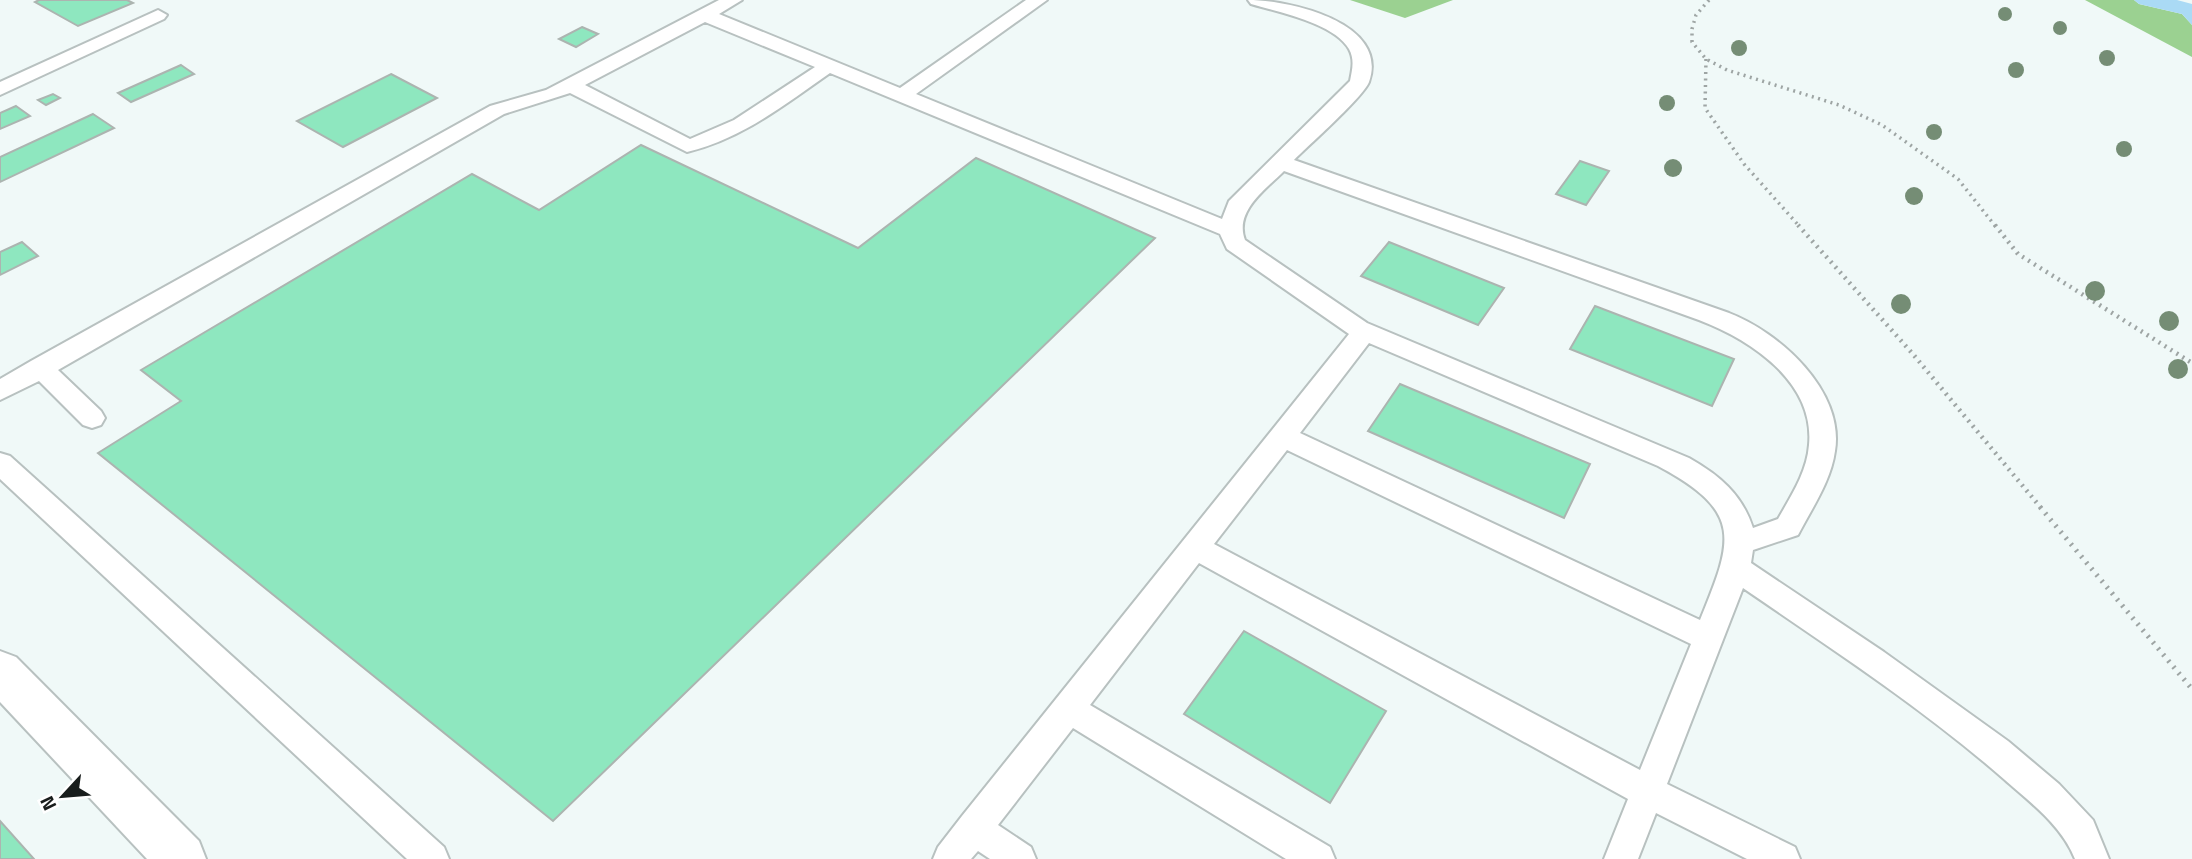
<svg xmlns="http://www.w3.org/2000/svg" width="2192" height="859" font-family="'Titillium Web',sans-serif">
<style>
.forest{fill:#9bd191}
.water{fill:#aadaf5}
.building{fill:#8ee7bf;stroke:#acb4b0;stroke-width:2}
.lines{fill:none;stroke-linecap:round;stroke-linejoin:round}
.lane-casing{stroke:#b8c1c0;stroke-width:4}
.street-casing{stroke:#b8c1c0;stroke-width:4}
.path-far2{stroke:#9ea5a4;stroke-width:3.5;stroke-dasharray:2 4.5;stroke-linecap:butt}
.path-far1{stroke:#9ea5a4;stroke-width:4.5;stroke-dasharray:2 5;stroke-linecap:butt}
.path{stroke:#9ea5a4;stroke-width:5;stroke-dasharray:2 6;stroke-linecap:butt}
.lane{fill:#fff;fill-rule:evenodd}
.street{fill:#fff;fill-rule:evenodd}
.tree{fill:#758d75}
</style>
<rect width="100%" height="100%" fill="#f0f9f8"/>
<g class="forest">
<polygon points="1350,0 1453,0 1405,18"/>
<polygon points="2085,0 2134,0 2139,4 2182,14 2192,25 2192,57"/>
</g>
<polygon class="water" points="2134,0 2177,0 2192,4 2192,25 2182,14 2139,4"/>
<g class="building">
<polygon points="39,0 127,0 133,3 78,26 35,2"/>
<polygon points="582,27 598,34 576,47 559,39"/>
<polygon points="181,65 194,74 131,102 118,93"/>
<polygon points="391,74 437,98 343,147 297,121"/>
<polygon points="53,94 60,98 46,105 38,100"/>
<polygon points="16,106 30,116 0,129 0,113"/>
<polygon points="93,114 114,128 0,182 0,157"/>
<polygon points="641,145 858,248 976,158 1155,238 553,821 98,453 181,401 141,370 472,174 539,210"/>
<polygon points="1580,161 1609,171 1586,205 1556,194"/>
<polygon points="22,242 38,256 0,275 0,252"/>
<polygon points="1389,242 1504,288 1478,325 1361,276"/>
<polygon points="1595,306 1734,359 1712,406 1570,349"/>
<polygon points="1400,384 1590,464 1564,518 1368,431"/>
<polygon points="1244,631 1386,711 1330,803 1184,714"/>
<polygon points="0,821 34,859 0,859"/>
</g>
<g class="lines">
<g class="lane-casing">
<g id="lane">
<path d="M719,0H742L719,14L900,88L1026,0H1047L916,94L1222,219L1229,201L1350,81C1352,70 1355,60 1349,49C1334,23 1278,12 1251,4L1248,0C1288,0 1390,22 1369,82C1363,97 1309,145 1294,160L1729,313C1779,332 1845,391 1835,451C1831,481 1812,508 1798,535L1753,550L1751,563L1884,652L2008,741L2059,784L2093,820L2109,859H2075C2062,826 2031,803 2005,780C1924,709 1832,649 1743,588L1667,784L1795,847L1800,859H1747L1656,813L1638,859H1604L1628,799L1199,563L1090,705L1330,847L1335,859H1286L1073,728L998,825L1031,847L1036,859H990L978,851L971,859H933L938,847L962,816L1349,334L1227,249L1220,234L830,73C784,105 742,139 687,152L570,93L504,114L58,370L101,411L105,418L101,425L92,428L83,425L39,381L0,400V379L31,361L490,106L546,90ZM705,22L815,67L734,120L690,139L585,85ZM1284,171L1699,320C1749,339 1815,381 1809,445C1807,472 1791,496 1778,519L1753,528C1742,494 1719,475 1689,458L1367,323L1245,240C1234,211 1266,189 1284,171ZM1369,343L1658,466C1744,512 1733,539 1700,620L1300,433ZM1287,450L1691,644L1640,770L1214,544Z"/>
<polygon points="158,10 167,15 164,19 0,95 0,82"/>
<polygon points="0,453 10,456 444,847 449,859 407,859 0,479"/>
</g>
</g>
<g class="street-casing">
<polygon id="street" points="0,651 16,657 199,841 206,859 147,859 0,702"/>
</g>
<g class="path-far2">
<polyline points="1709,0 1696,15 1692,29 1692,42 1706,59 1727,70 1839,105 1882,125 1958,179 1996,227"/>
<polyline points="1706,59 1705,108 1744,164 1800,227"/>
</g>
<g class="path-far1">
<polyline points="1798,225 1912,353 2042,509"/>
<polyline points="1995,225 2018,254 2192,363"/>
</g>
<polyline class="path" points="2040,507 2192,689"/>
<use href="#lane" class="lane"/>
<use href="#street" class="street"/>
</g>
<g class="tree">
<circle cx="2005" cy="14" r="7"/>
<circle cx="2060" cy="28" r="7"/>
<circle cx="1739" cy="48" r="8"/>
<circle cx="2107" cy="58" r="8"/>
<circle cx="2016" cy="70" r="8"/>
<circle cx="1667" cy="103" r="8"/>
<circle cx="1934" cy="132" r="8"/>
<circle cx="2124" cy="149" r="8"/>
<circle cx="1673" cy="168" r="9"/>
<circle cx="1914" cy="196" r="9"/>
<circle cx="2095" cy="291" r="10"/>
<circle cx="1901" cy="304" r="10"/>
<circle cx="2169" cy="321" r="10"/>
<circle cx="2178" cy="369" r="10"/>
</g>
<g transform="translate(63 796) rotate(244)" stroke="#ffffff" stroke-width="5" paint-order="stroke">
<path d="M0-5L12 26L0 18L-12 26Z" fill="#191d1c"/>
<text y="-10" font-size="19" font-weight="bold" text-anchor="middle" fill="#191d1c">N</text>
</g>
</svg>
